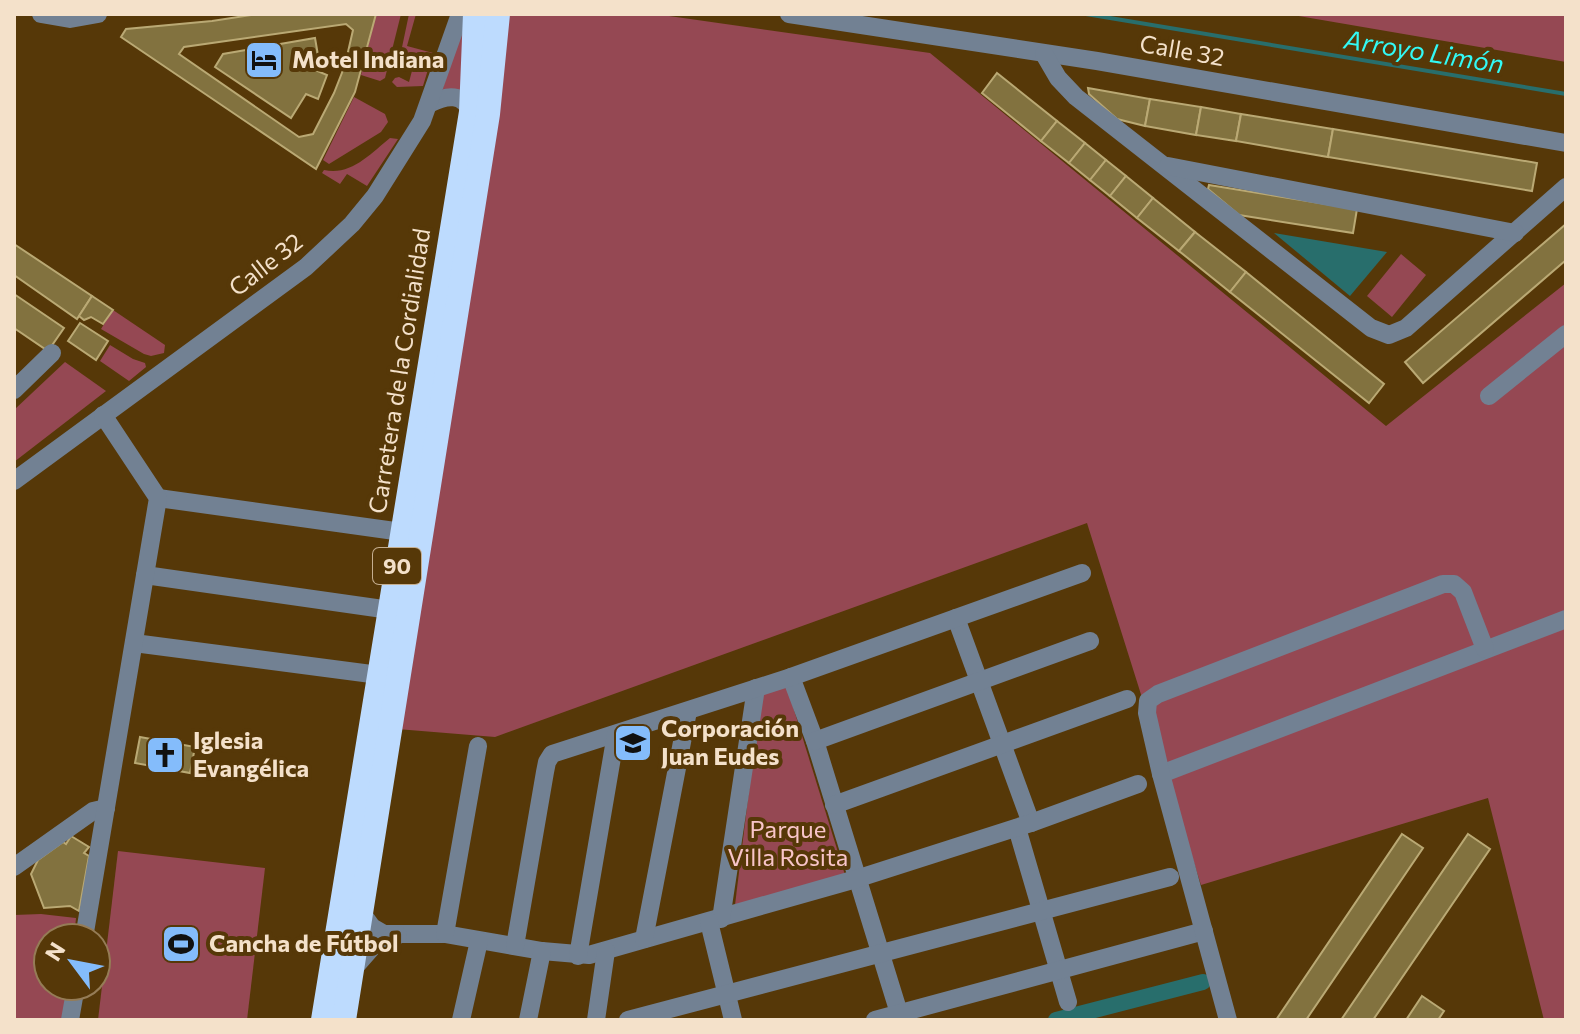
<svg xmlns="http://www.w3.org/2000/svg" width="1580" height="1034" font-family="Commissioner,sans-serif">
<style>
.green{fill:#954853}
.water{fill:#286e6c}
.lines{fill:none;stroke-linecap:round;stroke-linejoin:round}
.stream{stroke:#286e6c;stroke-width:4}
.canal{stroke:#286e6c;stroke-width:16}
.building{fill:#82723f;stroke:#baa974;stroke-width:2;fill-rule:evenodd}
.minor{stroke:#728193;stroke-width:18}
.highway{stroke:#bddbfe;stroke-width:24}
.labels{text-anchor:middle;stroke-width:8;stroke-linejoin:round;paint-order:stroke}
.shield{fill:#563808;stroke:#c5ae90;stroke-width:2}
.shield-label{font-size:22px;font-weight:bold;fill:#f4e1ca}
.street-label{font-size:24px;fill:#f4e1ca;stroke:#563808}
.poi-label{font-size:24px;font-weight:bold;fill:#f4e1ca;stroke:#563808;text-anchor:start}
.park-label{font-size:24px;fill:#f8c5c9;stroke:#563808}
.water-label{font-size:26px;font-style:italic;fill:#32f9f5;stroke:#563808}
</style>
<rect width="100%" height="100%" fill="#563808"/>
<g class="green">
<polygon points="376,14 401,14 385,78 380,81 361,75"/>
<polygon points="409,14 416,14 407,46 433,53 423,86 397,87 392,82 395,78 399,77 409,82 416,56 401,52"/>
<polygon points="462,14 465,100 442,92"/>
<polygon points="507,14 655,14 930,53 1386,426 1566,283 1566,1020 1544,1020 1488,798 1201,885 1087,523 495,737 397,729"/>
<polygon points="1287,14 1566,14 1566,62"/>
<polygon points="354,97 385,114 388,122 381,132 329,164 323,160"/>
<path d="M390,138L398,139L367,186L347,174L340,184L322,173L324,170C351,176 370,154 390,138Z"/>
<polygon points="1401,254 1426,275 1392,317 1367,296"/>
<polygon points="113,310 165,345 164,353 151,356 144,354 101,329"/>
<polygon points="110,345 133,359 145,363 146,367 129,381 100,361"/>
<polygon points="65,362 106,391 14,462 14,410"/>
<polygon points="786,684 845,875 735,905 761,692"/>
<polygon points="118,851 265,868 247,1020 98,1020"/>
<polygon points="41,914 76,918 74,938 48,938 48,986 67,986 62,1020 14,1020 14,915"/>
</g>
<polygon class="water" points="1274,233 1387,252 1350,296"/>
<g class="lines">
<polyline class="stream" points="1086,14 1566,94"/>
<polyline class="canal" points="1056,1020 1203,982"/>
</g>
<g class="building">
<path d="M257,14H376L355,92L316,169L121,37L126,29L212,21ZM346,24L353,30L345,65L334,93L313,134L299,137L179,54L184,47Z"/>
<polygon points="315,38 319,61 315,70 327,75 318,99 306,94 291,118 215,67 223,54"/>
<polygon points="997,73 1057,121 1041,141 982,93"/>
<polygon points="1088,88 1150,99 1145,126 1117,119 1089,94"/>
<polygon points="1150,99 1201,107 1196,135 1145,126"/>
<polygon points="1201,107 1241,114 1236,141 1196,135"/>
<polygon points="1241,114 1333,129 1328,157 1236,141"/>
<polygon points="1057,121 1085,143 1069,163 1041,141"/>
<polygon points="1333,129 1537,163 1532,191 1328,157"/>
<polygon points="1085,143 1106,160 1090,180 1069,163"/>
<polygon points="1106,160 1126,176 1110,196 1090,180"/>
<polygon points="1126,176 1153,198 1137,218 1110,196"/>
<polygon points="1209,185 1357,209 1353,233 1239,215 1208,189"/>
<polygon points="1153,198 1195,232 1179,251 1137,218"/>
<polygon points="1566,224 1566,260 1423,383 1405,362"/>
<polygon points="1195,232 1246,272 1230,292 1179,251"/>
<polygon points="14,244 92,296 77,319 14,275"/>
<polygon points="1246,272 1384,384 1369,403 1230,292"/>
<polygon points="14,294 64,328 48,351 14,328"/>
<polygon points="92,296 113,310 103,324 91,317 84,320 79,316"/>
<polygon points="80,323 108,341 96,360 68,341"/>
<polygon points="140,737 195,747 190,773 135,763"/>
<polygon points="1402,834 1423,848 1306,1020 1276,1020"/>
<polygon points="1468,834 1490,849 1373,1020 1341,1020"/>
<polygon points="71,836 89,847 84,853 89,856 79,911 70,906 44,908 31,874 38,860 63,842 66,844"/>
<polygon points="1422,996 1444,1011 1438,1020 1406,1020"/>
</g>
<g class="lines">
<g class="minor">
<polyline points="41,14 70,19 98,14"/>
<polyline points="789,14 1097,61 1566,143"/>
<polyline points="1044,54 1058,78 1076,97 1371,328 1389,335 1406,328 1566,187"/>
<path d="M431,103C447,95 463,93 471,112"/>
<polyline points="1168,166 1515,233"/>
<polyline points="14,390 52,353"/>
<polyline points="1489,396 1566,334"/>
<polyline points="14,481 306,267 352,224 375,196 422,121 460,14"/>
<polyline points="158,498 402,532"/>
<polyline points="145,575 390,610"/>
<polyline points="956,618 1031,823"/>
<polyline points="134,643 379,675"/>
<polyline points="791,677 815,741 899,1013"/>
<polyline points="815,741 1090,641"/>
<polyline points="1161,774 1566,619"/>
<polyline points="834,805 1127,699"/>
<polyline points="1017,828 1068,1002"/>
<polyline points="14,867 93,811 106,808"/>
<polyline points="362,904 364,916 372,927 384,934 445,934 542,951 589,955 856,879 1031,823 1138,784"/>
<polyline points="721,919 756,688"/>
<polyline points="709,922 733,1020"/>
<polyline points="445,934 478,746"/>
<polyline points="84,938 158,498 103,415"/>
<polyline points="644,939 688,711"/>
<polyline points="515,946 545,772 547,762 552,754 791,677 1082,573"/>
<polyline points="578,956 616,734"/>
<polyline points="354,968 375,944 398,935"/>
<polyline points="70,1020 76,986"/>
<polyline points="461,1020 479,941"/>
<polyline points="528,1020 542,951"/>
<polyline points="596,1020 606,951"/>
<polyline points="628,1020 1170,877"/>
<polyline points="875,1020 1204,931"/>
<polyline points="1228,1020 1161,774 1147,713 1148,701 1158,694 1443,584 1454,584 1463,592 1485,649"/>
</g>
<g class="highway">
<polyline points="323,1020 471,112 475,14"/>
<polyline points="344,1020 488,114 498,14"/>
</g>
</g>
<defs>
<g id="hotel-square" transform="scale(2)"><rect x="-9" y="-9" width="18" height="18" rx="4" fill="#84bcfb" stroke="#563808"/><path d="M-6-4.5h1.5V1H6V5H4.5V3h-9V5H-6ZM-4 0a1.8 1.8 0 1 1 3.6 0ZM.5 0V-2.5h3Q6-2.5 6 0Z" fill="#111"/></g>
<g id="school-square" transform="scale(2)"><rect x="-9" y="-9" width="18" height="18" rx="4" fill="#84bcfb" stroke="#563808"/><path d="M0-5L7-2L0 1L-7-2ZM-4 1L0 2.5L4 1V4Q0 6-4 4Z" fill="#111"/></g>
<g id="church-square" transform="scale(2)"><rect x="-9" y="-9" width="18" height="18" rx="4" fill="#84bcfb" stroke="#563808"/><path d="M-1.2-6h2.4v3.5h3.3v2.4h-3.3V6h-2.4V-.1h-3.3v-2.4h3.3Z" fill="#111"/></g>
<g id="stadium-square" transform="scale(2)"><rect x="-9" y="-9" width="18" height="18" rx="4" fill="#84bcfb" stroke="#563808"/><path d="M0-5a6.5 5 0 1 0 0 10a6.5 5 0 1 0 0-10ZM-3.5-1.8h7v3.6h-7Z" fill="#111"/></g>
</defs>
<g fill-rule="evenodd">
<use href="#hotel-square" x="264" y="60"/>
<use href="#school-square" x="633" y="743"/>
<use href="#church-square" x="165" y="755"/>
<use href="#stadium-square" x="181" y="944"/>
</g>
<g class="labels">
<rect class="shield" x="373" y="548" width="48" height="36" rx="6"/>
<g class="shield-label">
<text x="397" y="574">90</text>
</g>
<g class="street-label">
<text transform="translate(1182 51) rotate(10)" y="8">Calle 32</text>
<text transform="translate(266 265) rotate(-38)" y="8">Calle 32</text>
<text transform="translate(400 371) rotate(-81)" y="8">Carretera de la Cordialidad</text>
</g>
<g class="poi-label">
<text x="292" y="68">Motel Indiana</text>
<text x="661" y="737">Corporación<tspan x="661" dy="28">Juan Eudes</tspan></text>
<text x="193" y="749">Iglesia<tspan x="193" dy="28">Evangélica</tspan></text>
<text x="209" y="952">Cancha de Fútbol</text>
</g>
<g class="park-label">
<text x="788" y="838">Parque<tspan x="788" dy="28">Villa Rosita</tspan></text>
</g>
<g class="water-label">
<text transform="translate(1424 52) rotate(9)" y="9">Arroyo Limón</text>
</g>
</g>
<rect width="1580" height="1034" fill="none" stroke="#f4e1ca" stroke-width="32"/>
<g transform="translate(72 962) rotate(302)"><circle r="38" fill="#563808" stroke="#957c56" stroke-width="2"/>
<path d="M0-6L14 30L0 20L-14 30Z" fill="#84bcfb"/>
<text y="-12" font-size="22" font-weight="bold" text-anchor="middle" fill="#f4e1ca">N</text>
</g>
</svg>
